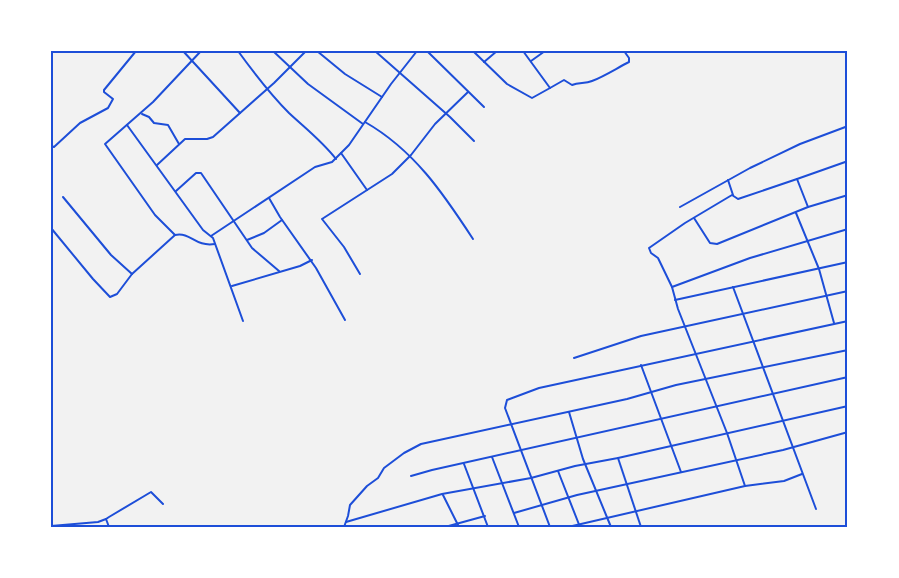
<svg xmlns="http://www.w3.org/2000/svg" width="899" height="578" font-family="'PT Sans',sans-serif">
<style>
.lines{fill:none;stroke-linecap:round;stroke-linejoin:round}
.minor{stroke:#1d4ed8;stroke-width:2}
.neatline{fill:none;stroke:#1d4ed8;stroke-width:2}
</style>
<rect width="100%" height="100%" fill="#f2f2f2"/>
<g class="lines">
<g class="minor">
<polyline points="183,51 240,113"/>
<path d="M238,51C254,73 270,94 289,113C305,128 322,141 336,159"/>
<polyline points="273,51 308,84 363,124"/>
<polyline points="317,51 345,74 382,97"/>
<polyline points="375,51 450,117 474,141"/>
<polyline points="427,51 484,107"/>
<polyline points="473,51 507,84 532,98 550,88 523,51"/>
<polyline points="531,61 545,51"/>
<polyline points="484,62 497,51"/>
<path d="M550,88L564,80L572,85C579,82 585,84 592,81C605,76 617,68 629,62V58L624,51"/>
<polyline points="142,114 149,117 154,123 168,125 179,144"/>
<path d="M365,122C414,150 443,193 473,239"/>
<polyline points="127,125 203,230 213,238 243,321"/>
<polyline points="51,146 54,147 80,123 108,108 113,99 104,92 104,90 136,51"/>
<polyline points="341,153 367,190"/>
<polyline points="157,165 185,139 207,139 213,137 274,83 306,51"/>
<polyline points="728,180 733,195"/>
<polyline points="176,191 196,173 201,173 252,248 279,271"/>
<polyline points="63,197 111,255 132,274"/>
<polyline points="269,198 280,217 316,268 345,320"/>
<polyline points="680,207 750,168 800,144 848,126"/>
<polyline points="808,207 797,179 848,161"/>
<polyline points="796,213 819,269 834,323"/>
<polyline points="694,218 710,243 717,244 808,207 848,195"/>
<path d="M51,228L93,279L110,297L117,294L132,274L175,235C192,232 194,247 215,244"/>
<polyline points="175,235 155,215 105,144 153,102 201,51"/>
<polyline points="211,236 315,167 332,162 349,145 391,84 417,51"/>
<polyline points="247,240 264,233 282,220"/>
<polyline points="360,274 344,247 322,219 392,174 411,155 435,124 468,92"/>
<polyline points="232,286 300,266 312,260"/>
<polyline points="672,287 658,258 651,253 649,248 685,223 732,195 738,199 797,179"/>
<polyline points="733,287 816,509"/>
<polyline points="675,300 848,262"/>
<polyline points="574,358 641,336 848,291"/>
<polyline points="641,365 681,472"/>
<polyline points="569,412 583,459 611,527"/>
<polyline points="492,457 519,527"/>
<polyline points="618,458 641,527"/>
<polyline points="464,464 488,527"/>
<polyline points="558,471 580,527"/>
<polyline points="411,476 432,470 848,377"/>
<polyline points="745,486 727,433 678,309 672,287 750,258 848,229"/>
<polyline points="443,495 459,527"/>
<polyline points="514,513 577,495 783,450 848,432"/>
<polyline points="346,522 442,494 531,478 575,466 618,458 848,406"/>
<polyline points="51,526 98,522 106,519"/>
<polyline points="109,527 106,519 109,517 151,492 163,504"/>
<polyline points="344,527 348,516 350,505 367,486 378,478 384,468 404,453 421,444 627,399 676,385 848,350"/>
<polyline points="445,527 485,516"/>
<polyline points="550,527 505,408 507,400 539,388 848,321"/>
<polyline points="568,527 745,486 784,481 802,474"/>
</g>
</g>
<rect width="899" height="578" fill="none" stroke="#ffffff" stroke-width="105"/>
<rect x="52" y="52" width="794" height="474" class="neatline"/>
</svg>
